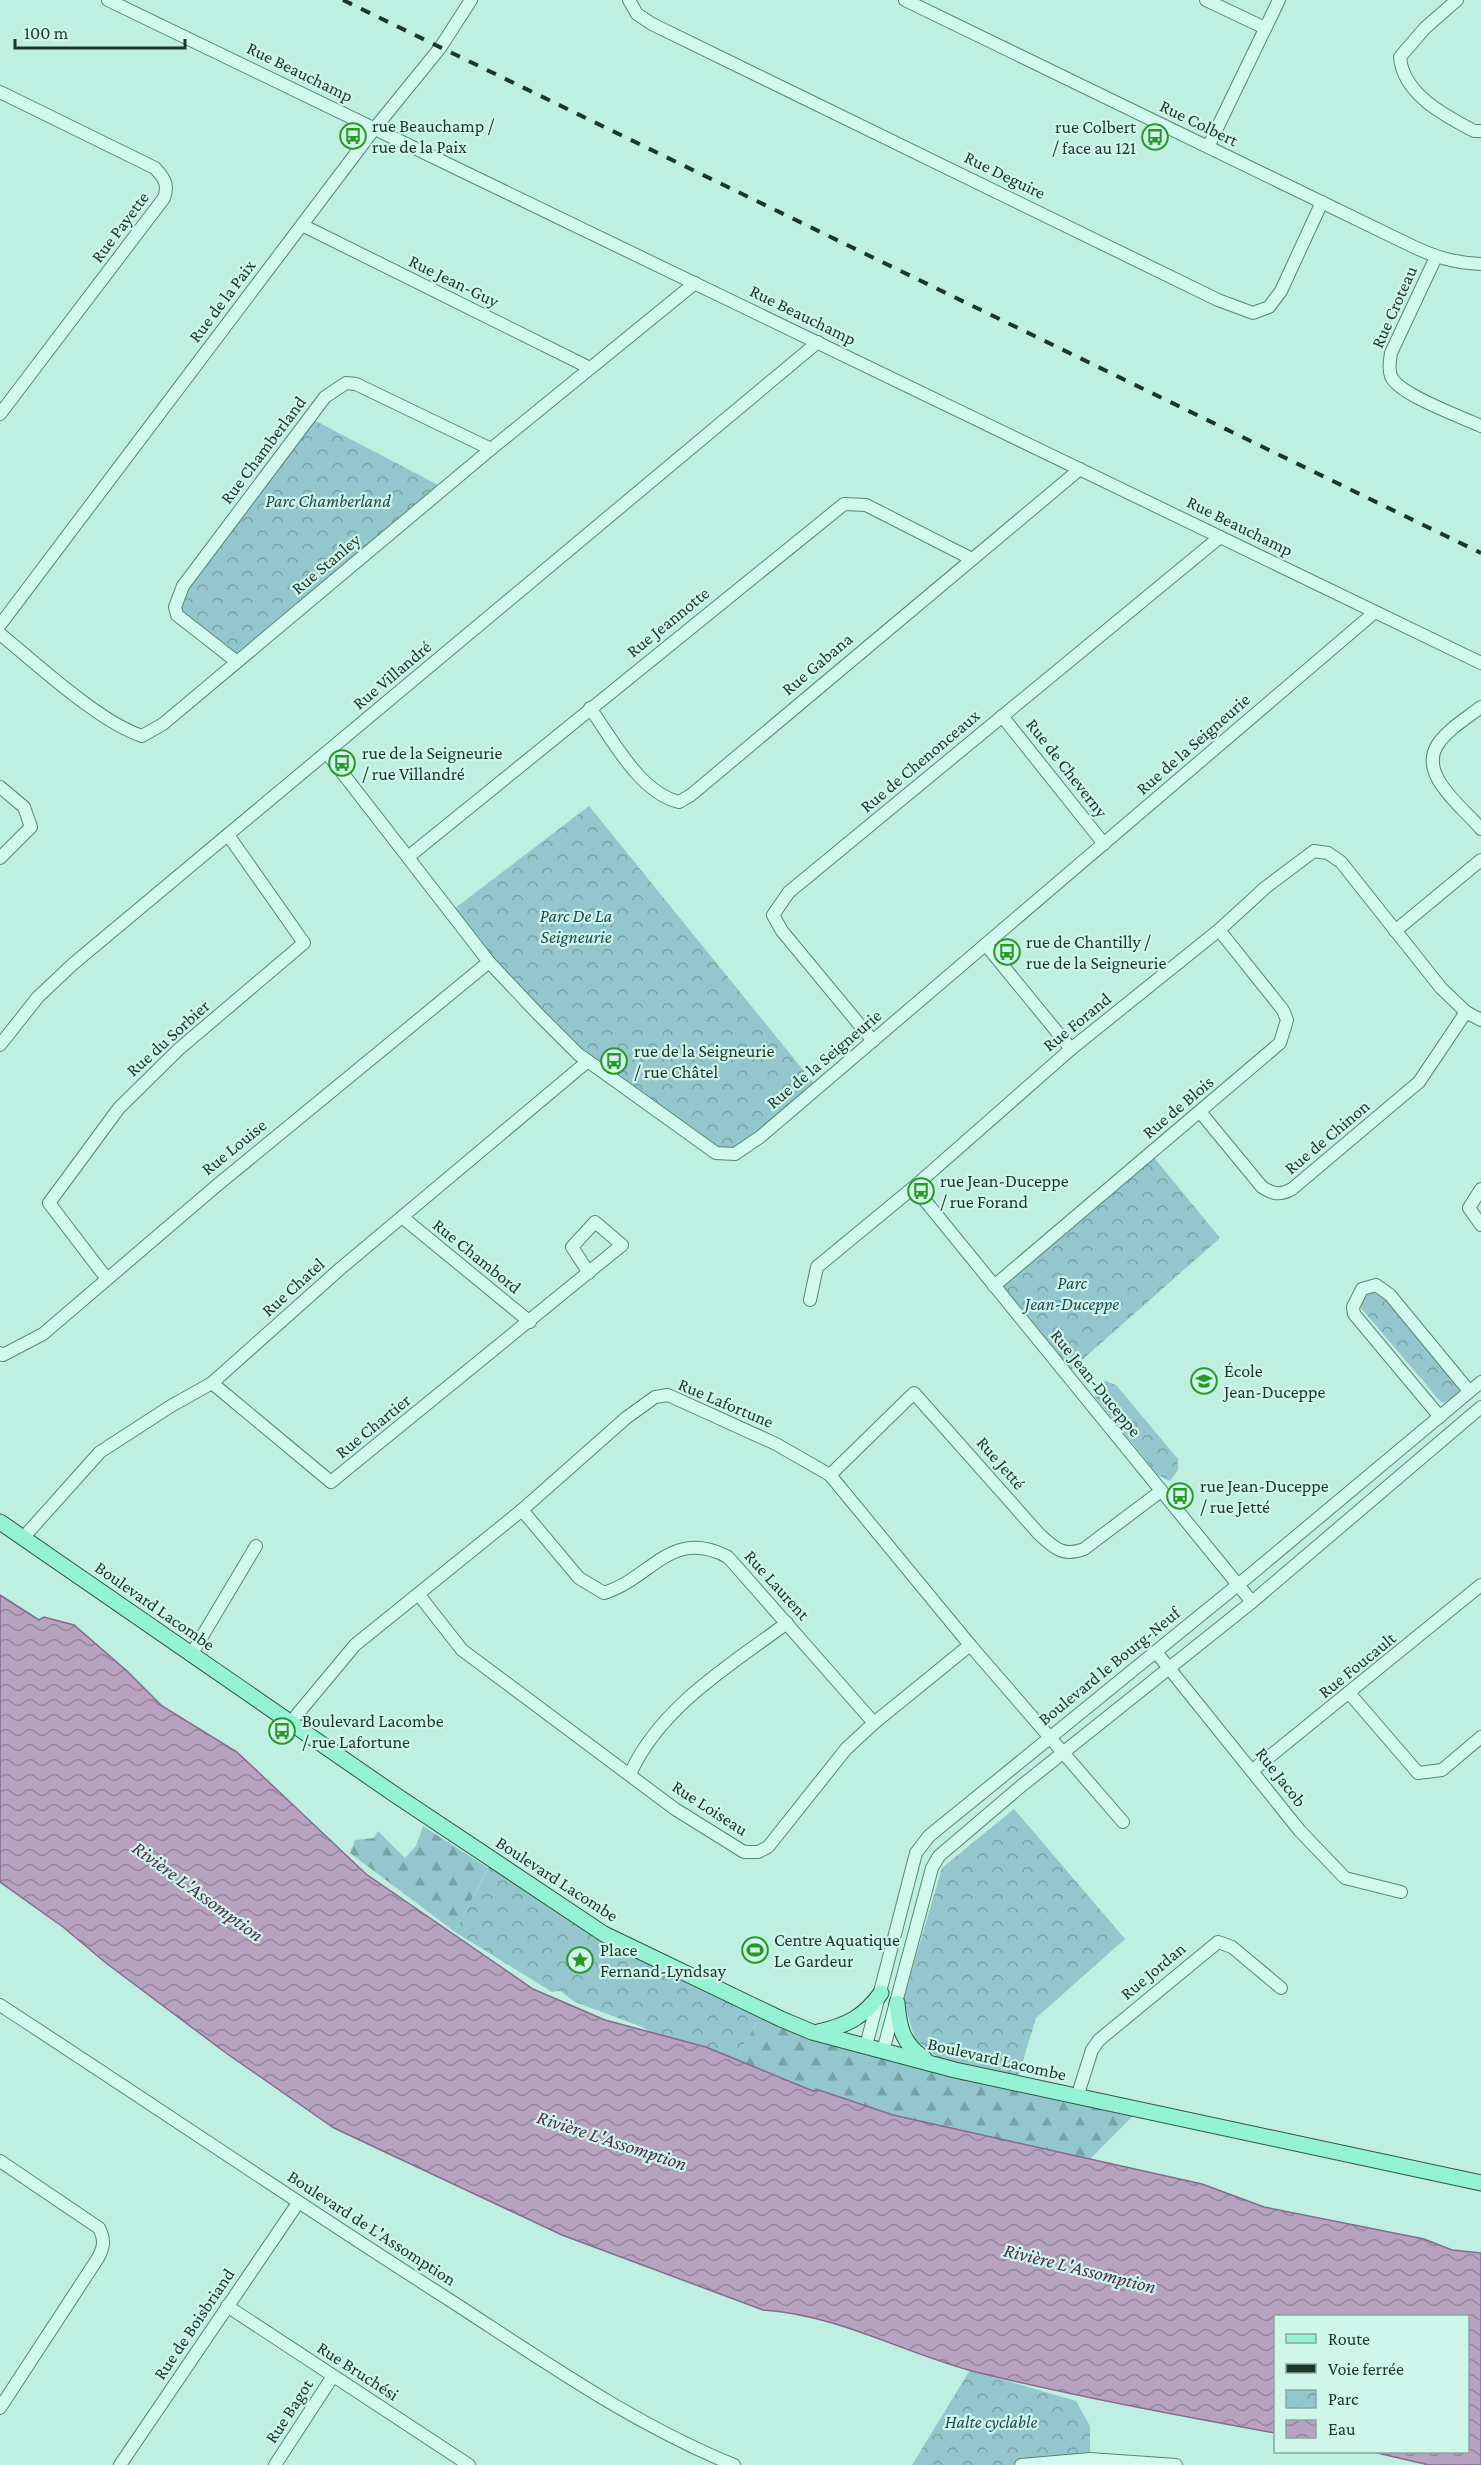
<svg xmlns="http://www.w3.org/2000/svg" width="1481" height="2465" font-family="'Crimson Pro',serif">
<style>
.forest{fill:url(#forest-firs)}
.park{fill:url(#park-crowns)}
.water{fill:url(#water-waves);stroke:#856a8e;stroke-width:1.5}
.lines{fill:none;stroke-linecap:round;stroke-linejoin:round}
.minor-casing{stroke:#578870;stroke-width:14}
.major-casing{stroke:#2c553e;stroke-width:17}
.minor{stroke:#d2f9ed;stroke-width:12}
.major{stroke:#95f3d5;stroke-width:15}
.rail{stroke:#1c3729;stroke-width:4;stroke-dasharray:10 10;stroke-linecap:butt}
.labels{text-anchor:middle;stroke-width:4.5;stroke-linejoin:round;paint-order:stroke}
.street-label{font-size:18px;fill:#1c3729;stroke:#cff6ea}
.poi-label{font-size:18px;fill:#1c3729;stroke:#cff6ea;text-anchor:start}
.park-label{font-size:18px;font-style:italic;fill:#224854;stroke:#cff6ea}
.water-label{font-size:20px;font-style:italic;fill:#542b57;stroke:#cff6ea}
</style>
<defs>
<pattern id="forest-firs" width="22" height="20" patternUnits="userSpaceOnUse" patternTransform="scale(1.5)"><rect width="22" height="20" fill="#93c7cd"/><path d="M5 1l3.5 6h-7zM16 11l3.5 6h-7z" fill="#77a2a6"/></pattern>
<pattern id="park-crowns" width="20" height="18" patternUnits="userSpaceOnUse" patternTransform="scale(1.5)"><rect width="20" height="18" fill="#93c7cd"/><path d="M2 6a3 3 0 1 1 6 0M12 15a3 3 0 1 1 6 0" fill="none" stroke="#77a2a6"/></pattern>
<pattern id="water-waves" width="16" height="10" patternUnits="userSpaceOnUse" patternTransform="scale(1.5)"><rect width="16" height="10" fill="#b7a2c0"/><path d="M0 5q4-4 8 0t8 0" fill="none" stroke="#94859c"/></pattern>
</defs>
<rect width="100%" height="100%" fill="#bfefe0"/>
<g class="forest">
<polygon points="423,1826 488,1868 455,1932 350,1853 355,1840 374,1838 378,1831 405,1858 416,1846"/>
<polygon points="763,2011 812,2032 1144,2105 1090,2159 893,2115 819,2090 813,2091 731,2067"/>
</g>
<g class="park">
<polygon points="310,418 444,488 236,662 178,616 184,586"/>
<polygon points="589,806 817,1087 760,1139 724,1155 575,1051 450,912"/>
<polygon points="1151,1154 1220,1238 1066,1374 994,1286"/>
<path d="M1373,1291L1382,1293L1461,1388L1459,1397L1450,1403L1441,1402L1361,1308C1361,1298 1363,1294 1373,1291Z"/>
<polygon points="1106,1381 1116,1385 1178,1459 1178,1470 1170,1481 1158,1475 1095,1397 1098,1384"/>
<polygon points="1014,1809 1125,1939 1036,2018 1016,2083 945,2063 915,2039 903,2000 942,1868"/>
<polygon points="492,1861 604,1934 763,2011 731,2067 668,2042 642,2027 575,2002 560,1991 552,1992 455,1932"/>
<polygon points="970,2370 1076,2401 1090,2426 1090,2459 1021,2465 912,2465"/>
</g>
<path class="water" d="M0,1595L39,1620L44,1617L74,1625L127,1671L162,1706L237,1752L366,1874L533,1989L605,2020L706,2047L813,2091L819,2090L893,2115L1202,2184L1264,2207L1424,2239L1452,2250L1481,2253V2465H1429L1373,2452H1468V2316H1276L1275,2433C1174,2415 1072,2396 972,2371C901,2352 838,2315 763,2310L562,2235L334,2128L226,2053L106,1963L63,1927L0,1882Z"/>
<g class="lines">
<g class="minor-casing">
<g id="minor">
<polyline points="108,0 1481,663"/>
<polyline points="629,0 637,14 652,24 1218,300 1253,313 1269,307 1281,291 1322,202"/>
<path d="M905,0L1412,246C1435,257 1455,263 1481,264"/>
<polyline points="1206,0 1265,28"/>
<path d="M1457,0L1425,28L1400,57C1403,94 1444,115 1474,131H1481"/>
<path d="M0,92L155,168C164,178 169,184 164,198L0,414"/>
<polyline points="1208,147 1279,0"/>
<polyline points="302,225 590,368"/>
<path d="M1436,257L1391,353C1390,360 1388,368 1391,376C1397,394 1462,417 1481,426"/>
<polyline points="0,625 375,128 440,48 471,0"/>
<path d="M0,634C37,664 99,722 142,736L163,724L491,449L695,283"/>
<polyline points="237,662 177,615 175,607 183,586 325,397 346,383 356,384 491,449"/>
<path d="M1481,707C1467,718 1448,729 1438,744C1417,775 1464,808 1481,829"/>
<path d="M590,708C613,740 639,792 679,802L691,795L1080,469"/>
<polyline points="1002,716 1104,844"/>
<polyline points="327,753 489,962 539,1015 578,1054 716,1153 735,1154 760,1137 1375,612"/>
<polyline points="0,787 24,807 31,827 0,858"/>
<polyline points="408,857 844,504 866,505 970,558"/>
<polyline points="1395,931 1481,860"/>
<polyline points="986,945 1071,1049"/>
<polyline points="873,1041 782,931 773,915 789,892 1220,537"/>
<polyline points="0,1045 38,997 73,964 818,342"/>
<path d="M1201,1113L1262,1187C1273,1194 1279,1196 1292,1189L1419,1082L1466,1012"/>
<polyline points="914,1187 1252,1602"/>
<polyline points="1481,1189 1469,1208 1481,1225"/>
<polyline points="402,1217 530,1322"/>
<polyline points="107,1279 49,1203 119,1108 179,1049 304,943 228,835"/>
<polyline points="994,1286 1280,1043 1287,1020 1283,1010 1219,930"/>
<polyline points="810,1300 817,1267 914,1187 1071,1049 1219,930 1266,887 1314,851 1328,853 1341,862 1441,988 1466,1012 1481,1020"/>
<polyline points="0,1353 3,1355 43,1334 215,1187 489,962"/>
<polyline points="212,1383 331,1482 622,1245 595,1222 572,1247 589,1273"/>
<polyline points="1440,1417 1354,1314 1353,1307 1362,1289 1376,1285 1390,1295 1469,1391"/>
<path d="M830,1475L914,1393L1039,1534C1054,1548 1063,1557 1084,1549L1161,1491"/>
<path d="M522,1510L579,1578L604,1593C652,1578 671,1527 728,1557L874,1723"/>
<polyline points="23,1538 100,1452 171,1406 212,1383 341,1268 588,1061"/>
<polyline points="419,1595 462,1650 675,1809 744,1852 758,1852 768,1847 846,1749 874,1723 970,1645"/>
<polyline points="1156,1652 1300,1831 1345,1878 1401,1892"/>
<polyline points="191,1655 256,1546"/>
<polyline points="1350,1694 1418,1773 1442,1770 1481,1737"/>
<polyline points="290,1723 355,1645 522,1510 626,1418 655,1397 668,1395 776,1444 830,1475 970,1645 1123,1822"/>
<polyline points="1253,1770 1481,1585"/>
<path d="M630,1774C660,1707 730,1665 787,1623"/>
<path d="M0,2005C149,2102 297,2203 448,2299C541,2359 631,2423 734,2465"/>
<polyline points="866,2046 916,1853 929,1836 1250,1575 1481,1382"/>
<polyline points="883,2051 932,1868 939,1856 1020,1787 1252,1602 1481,1407"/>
<polyline points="1077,2097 1092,2050 1099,2040 1218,1942 1232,1947 1281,1988"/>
<path d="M0,2161L99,2228C105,2240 104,2247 98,2258L0,2408"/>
<polyline points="227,2306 469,2465"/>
<polyline points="120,2465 298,2203"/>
<polyline points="275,2465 333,2376"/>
<polyline points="1021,2465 1090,2459 1176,2465"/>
</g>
</g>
<g class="major-casing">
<g id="major">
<polyline points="0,1522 394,1794 604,1934 781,2019 812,2032 955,2070 1481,2183"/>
<path d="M897,2003C899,2026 902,2044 924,2058"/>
<path d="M818,2032C846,2026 864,2017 881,1993"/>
</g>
</g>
<use href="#minor" class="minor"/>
<use href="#major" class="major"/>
<polyline class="rail" points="343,0 1481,553"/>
</g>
<defs>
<g id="bus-ring" transform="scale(1.35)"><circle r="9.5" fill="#cff6ea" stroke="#289826" stroke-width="1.5"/><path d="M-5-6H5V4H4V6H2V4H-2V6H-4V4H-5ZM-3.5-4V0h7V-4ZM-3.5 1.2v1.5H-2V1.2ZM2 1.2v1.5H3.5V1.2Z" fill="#289826"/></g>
<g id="school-ring" transform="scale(1.35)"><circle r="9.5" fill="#cff6ea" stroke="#289826" stroke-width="1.5"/><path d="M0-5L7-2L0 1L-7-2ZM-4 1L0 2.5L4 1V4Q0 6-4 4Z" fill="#289826"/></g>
<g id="stadium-ring" transform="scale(1.35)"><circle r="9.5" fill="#cff6ea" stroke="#289826" stroke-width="1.5"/><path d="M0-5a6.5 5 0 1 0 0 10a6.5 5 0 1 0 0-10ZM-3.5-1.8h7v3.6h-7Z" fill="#289826"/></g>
<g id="sight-ring" transform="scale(1.35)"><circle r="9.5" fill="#cff6ea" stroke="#289826" stroke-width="1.5"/><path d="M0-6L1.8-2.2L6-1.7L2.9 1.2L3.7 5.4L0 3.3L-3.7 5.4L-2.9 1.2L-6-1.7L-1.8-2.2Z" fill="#289826"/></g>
</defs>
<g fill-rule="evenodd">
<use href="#bus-ring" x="353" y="136"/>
<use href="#bus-ring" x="1155" y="137"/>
<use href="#bus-ring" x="342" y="763"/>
<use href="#bus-ring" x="1007" y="952"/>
<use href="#bus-ring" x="614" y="1061"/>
<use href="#bus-ring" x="921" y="1191"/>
<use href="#school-ring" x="1204" y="1381"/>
<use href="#bus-ring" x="1180" y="1496"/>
<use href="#bus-ring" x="282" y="1731"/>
<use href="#stadium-ring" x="755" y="1950"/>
<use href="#sight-ring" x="580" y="1960"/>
</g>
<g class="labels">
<g class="street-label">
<text transform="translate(300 72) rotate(26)" y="6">Rue Beauchamp</text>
<text transform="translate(1199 123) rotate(26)" y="6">Rue Colbert</text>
<text transform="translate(1005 175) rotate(26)" y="6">Rue Deguire</text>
<text transform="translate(120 227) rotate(-53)" y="6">Rue Payette</text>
<text transform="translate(454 281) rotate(26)" y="6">Rue Jean-Guy</text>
<text transform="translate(222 301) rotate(-53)" y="6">Rue de la Paix</text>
<text transform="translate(1394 307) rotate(-66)" y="6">Rue Croteau</text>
<text transform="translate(803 315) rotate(26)" y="6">Rue Beauchamp</text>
<text transform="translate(263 450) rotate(-53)" y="6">Rue Chamberland</text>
<text transform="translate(1240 526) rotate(26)" y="6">Rue Beauchamp</text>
<text transform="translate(326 564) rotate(-40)" y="6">Rue Stanley</text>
<text transform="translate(668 622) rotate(-39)" y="6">Rue Jeannotte</text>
<text transform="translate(817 664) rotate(-40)" y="6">Rue Gabana</text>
<text transform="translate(392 675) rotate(-40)" y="6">Rue Villandré</text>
<text transform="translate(1193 744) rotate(-41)" y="6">Rue de la Seigneurie</text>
<text transform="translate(920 761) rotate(-40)" y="6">Rue de Chenonceaux</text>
<text transform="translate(1067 768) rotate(52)" y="6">Rue de Cheverny</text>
<text transform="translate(1077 1022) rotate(-39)" y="6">Rue Forand</text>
<text transform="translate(168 1038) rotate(-42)" y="6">Rue du Sorbier</text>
<text transform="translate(824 1059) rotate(-40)" y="6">Rue de la Seigneurie</text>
<text transform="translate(1178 1107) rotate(-40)" y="6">Rue de Blois</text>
<text transform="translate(1327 1137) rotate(-40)" y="6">Rue de Chinon</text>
<text transform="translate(234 1147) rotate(-39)" y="6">Rue Louise</text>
<text transform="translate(477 1256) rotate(39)" y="6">Rue Chambord</text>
<text transform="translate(293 1287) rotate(-42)" y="6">Rue Chatel</text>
<text transform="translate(1096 1383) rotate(51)" y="6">Rue Jean-Duceppe</text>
<text transform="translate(726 1403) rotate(23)" y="6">Rue Lafortune</text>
<text transform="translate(373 1426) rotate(-39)" y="6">Rue Chartier</text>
<text transform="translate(1001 1463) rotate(49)" y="6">Rue Jetté</text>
<text transform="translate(777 1585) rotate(48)" y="6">Rue Laurent</text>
<text transform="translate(155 1606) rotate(35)" y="6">Boulevard Lacombe</text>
<text transform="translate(1357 1665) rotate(-39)" y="6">Rue Foucault</text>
<text transform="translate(1109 1666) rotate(-39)" y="6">Boulevard le Bourg-Neuf</text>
<text transform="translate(1281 1777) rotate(52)" y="6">Rue Jacob</text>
<text transform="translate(710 1808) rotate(33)" y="6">Rue Loiseau</text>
<text transform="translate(557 1879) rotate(33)" y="6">Boulevard Lacombe</text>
<text transform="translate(1153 1971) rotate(-40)" y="6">Rue Jordan</text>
<text transform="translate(997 2059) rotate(13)" y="6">Boulevard Lacombe</text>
<text transform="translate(372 2228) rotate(33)" y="6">Boulevard de L'Assomption</text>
<text transform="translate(194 2324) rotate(-56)" y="6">Rue de Boisbriand</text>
<text transform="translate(358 2371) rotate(33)" y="6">Rue Bruchési</text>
<text transform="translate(289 2411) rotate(-57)" y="6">Rue Bagot</text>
</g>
<g class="poi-label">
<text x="372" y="132">rue Beauchamp /<tspan x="372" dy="21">rue de la Paix</tspan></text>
<text x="1136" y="133" text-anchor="end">rue Colbert<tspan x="1136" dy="21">/ face au 121</tspan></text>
<text x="362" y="759">rue de la Seigneurie<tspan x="362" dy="21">/ rue Villandré</tspan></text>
<text x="1026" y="948">rue de Chantilly /<tspan x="1026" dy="21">rue de la Seigneurie</tspan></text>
<text x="634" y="1057">rue de la Seigneurie<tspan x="634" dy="21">/ rue Châtel</tspan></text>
<text x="940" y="1187">rue Jean-Duceppe<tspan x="940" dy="21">/ rue Forand</tspan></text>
<text x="1224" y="1377">École<tspan x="1224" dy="21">Jean-Duceppe</tspan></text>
<text x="1200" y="1492">rue Jean-Duceppe<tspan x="1200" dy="21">/ rue Jetté</tspan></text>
<text x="302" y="1727">Boulevard Lacombe<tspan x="302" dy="21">/ rue Lafortune</tspan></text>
<text x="774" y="1946">Centre Aquatique<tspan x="774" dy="21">Le Gardeur</tspan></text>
<text x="600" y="1956">Place<tspan x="600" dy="21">Fernand-Lyndsay</tspan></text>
</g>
<g class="park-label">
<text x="328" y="507">Parc Chamberland</text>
<text x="576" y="922">Parc De La<tspan x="576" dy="21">Seigneurie</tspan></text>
<text x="1072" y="1289">Parc<tspan x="1072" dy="21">Jean-Duceppe</tspan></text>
<text x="991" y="2428">Halte cyclable</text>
</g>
<g class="water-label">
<text transform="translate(198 1891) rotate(36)" y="7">Rivière L'Assomption</text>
<text transform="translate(612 2140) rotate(18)" y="7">Rivière L'Assomption</text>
<text transform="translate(1080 2268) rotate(14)" y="7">Rivière L'Assomption</text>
</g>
</g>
<rect x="1274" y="2315" width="195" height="138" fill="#cff6ea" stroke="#87aa9d" stroke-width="1.5"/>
<rect x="1286" y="2334" width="30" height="9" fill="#95f3d5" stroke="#87aa9d" stroke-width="1.5"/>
<text x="1328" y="2345" font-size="18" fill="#1c3729">Route</text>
<rect x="1286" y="2364" width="30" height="9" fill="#1c3729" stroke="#87aa9d" stroke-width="1.5"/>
<text x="1328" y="2375" font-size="18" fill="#1c3729">Voie ferrée</text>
<rect x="1286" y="2390" width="30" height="18" fill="url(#park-crowns)" stroke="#87aa9d" stroke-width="1.5"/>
<text x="1328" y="2405" font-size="18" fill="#1c3729">Parc</text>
<rect x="1286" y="2420" width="30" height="18" fill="url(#water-waves)" stroke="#87aa9d" stroke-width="1.5"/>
<text x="1328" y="2435" font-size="18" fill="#1c3729">Eau</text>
<path d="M15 39v9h170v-9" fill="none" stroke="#1c3729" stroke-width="3"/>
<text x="24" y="39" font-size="18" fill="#1c3729" stroke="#cff6ea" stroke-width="4.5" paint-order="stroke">100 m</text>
</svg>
